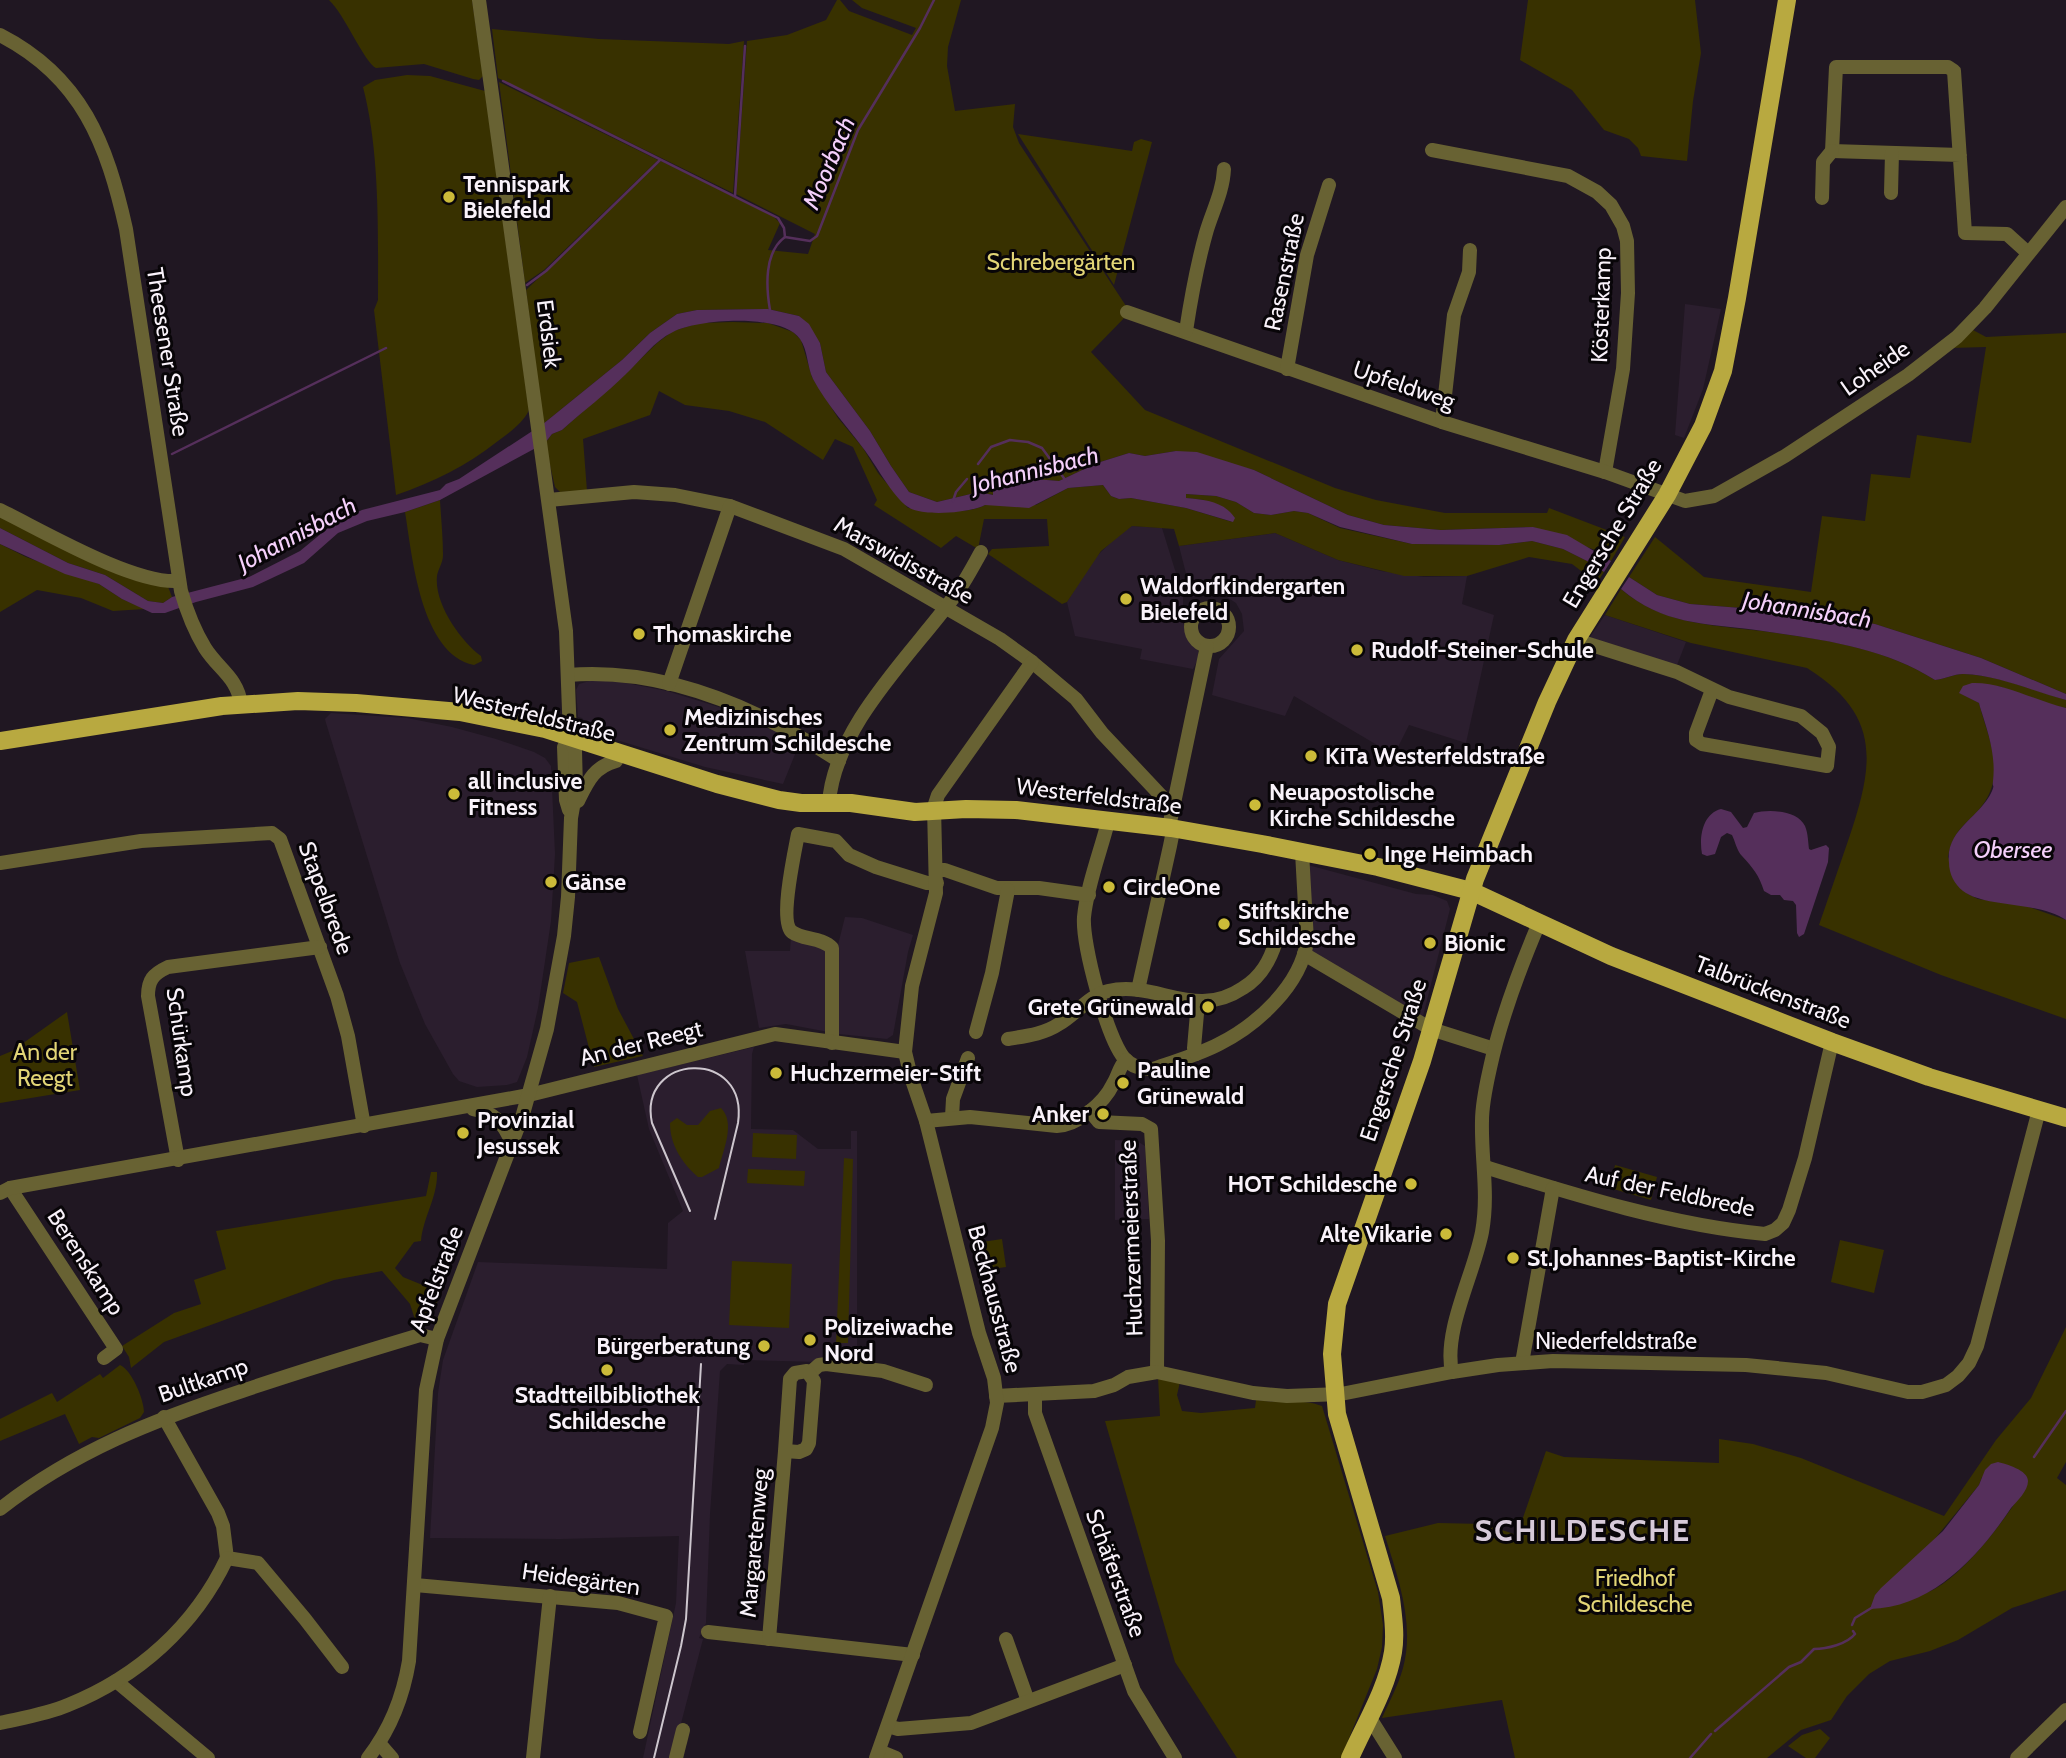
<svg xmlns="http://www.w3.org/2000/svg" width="2066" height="1758" font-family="Cabin,sans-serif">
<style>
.built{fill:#2b1e2e}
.green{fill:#383100;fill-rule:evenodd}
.water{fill:#552f5b}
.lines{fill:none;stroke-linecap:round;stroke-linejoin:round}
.stream{stroke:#552f5b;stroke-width:2.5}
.minor{stroke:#686233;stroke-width:14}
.major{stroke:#b8a940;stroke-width:18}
.tram{stroke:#cdc6ce;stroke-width:2}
.poi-dot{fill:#cbba39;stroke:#080508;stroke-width:2.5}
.labels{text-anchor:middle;stroke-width:6;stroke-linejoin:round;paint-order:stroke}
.poi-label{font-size:23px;font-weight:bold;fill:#f9f2fa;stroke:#080508;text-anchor:start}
.park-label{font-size:23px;fill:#e2d576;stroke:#080508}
.street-label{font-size:23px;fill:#f9f2fa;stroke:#080508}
.water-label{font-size:24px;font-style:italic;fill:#f5d0fb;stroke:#080508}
.district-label{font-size:30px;font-weight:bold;letter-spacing:2px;fill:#d7cad9;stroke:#080508}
</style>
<rect width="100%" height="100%" fill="#201722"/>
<g class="built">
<polygon points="1685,304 1721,309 1703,389 1684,438 1675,435"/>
<polygon points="1132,526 1162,528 1183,596 1183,623 1198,650 1198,659 1193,669 1140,659 1142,649 1075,636 1067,602 1093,560 1117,536"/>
<polygon points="1275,533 1338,560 1381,571 1424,577 1467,576 1462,604 1494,615 1466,743 1409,725 1394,755 1294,696 1285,716 1212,695 1219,659 1244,631 1242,614 1236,603 1222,594 1209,592 1192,597 1179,546"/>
<polygon points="1605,615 1686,642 1675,670 1590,637"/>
<polygon points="593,680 621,682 667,691 725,709 800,742 783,784 705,767 594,733 582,718 578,717 576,690 579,684"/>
<polygon points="331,713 407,718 452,727 496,739 534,752 545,758 551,766 555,854 551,921 538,1008 527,1057 517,1082 507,1085 477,1087 459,1081 453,1074 425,1024 400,963 326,723 325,719"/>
<polygon points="1308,865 1416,894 1433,895 1447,901 1450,909 1423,1016 1309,953"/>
<polygon points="845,917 862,918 913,935 908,952 893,1035 887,1039 839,1034 786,1024 759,1028 745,951 790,951 791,936 837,949"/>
<polygon points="754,1047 752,1054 751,1129 793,1130 818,1149 851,1149 851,1131 857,1131 857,1363 745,1360 744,1365 727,1364 720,1371 710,1514 706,1623 699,1638 703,1639 672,1758 643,1758 676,1603 679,1536 560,1539 430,1538 438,1393 443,1360 478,1262 667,1269 668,1223 683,1211 649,1129 637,1075"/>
<polygon points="1115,1140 1137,1141 1145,1146 1149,1219 1115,1220"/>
</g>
<g class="green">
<path d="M329,0H472L483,76L479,80L473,79L424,64L376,68C364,62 345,15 329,0Z"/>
<polygon points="837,0 840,0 849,11 912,35 916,28 862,8 852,0 961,0 948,47 947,66 955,111 1015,104 1013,127 1019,143 1130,312 1091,352 1145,410 1335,488 1376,500 1445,513 1547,513 1549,508 1625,537 1611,561 1595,550 1533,527 1441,530 1384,525 1348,515 1254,470 1176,451 1145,456 1129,453 1097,463 1059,481 1022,478 994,495 979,492 937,502 909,492 891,466 870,431 826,372 820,343 799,316 768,309 697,310 677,314 650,333 622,360 543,424 526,290 661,161 774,217 780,223 768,250 808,254 815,234 736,194 747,41 787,35 826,20"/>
<polygon points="1528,0 1695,0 1701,53 1693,101 1687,161 1641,156 1638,148 1629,139 1604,130 1572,90 1520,60"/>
<polygon points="492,29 599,39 729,44 744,41 733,193 498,78"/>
<path d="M407,75L430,76L485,91L529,410C523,423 510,432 498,441C466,466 434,482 396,495L374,310L378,300C378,232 380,152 363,87L375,80Z"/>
<polygon points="499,82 658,160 544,270 525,283"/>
<polygon points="1018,134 1132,151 1134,142 1141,139 1152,142 1114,285"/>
<path d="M733,322L768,323L793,332L801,340L812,377L838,418L863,448L878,473L908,508C932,509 964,516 985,505H1036L1068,488L1103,485L1111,496L1119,499L1131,498L1186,508L1232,522L1204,500L1186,498V494L1216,496L1236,502L1254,513L1271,515L1294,511L1308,513L1340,528L1412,544L1499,545L1532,541L1563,549L1589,562L1604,572L1597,583L1572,564L1529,557L1467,576H1404L1338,560L1275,533L1179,546L1174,529L1132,526L1101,551L1067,602L1062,604L988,554L992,549L1049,546L1047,519H984L978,549L956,536L941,548L874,505L877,500L853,447L835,439L823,460L765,422L729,411L685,405L659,391L650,415L583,439L587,491L560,492L555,487L545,443L552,434L562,430L623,376L657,343L673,331L699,323Z"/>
<polygon points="1973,330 1986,337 2066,333 2066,694 1981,658 1875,624 1804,613 1690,604 1657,595 1629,577 1655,537 1704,577 1811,592 1822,516 1865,521 1871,474 1910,478 1917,435 1971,443 1986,347 1951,348"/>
<path d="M440,500C441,518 443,537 443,555C443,563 438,569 437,576C434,604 461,641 481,656L482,661L474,665C420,654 412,554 405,512Z"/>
<polygon points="0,517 167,584 172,597 163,603 148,601 105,575 68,563 0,528"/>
<polygon points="0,544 26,557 99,584 122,599 145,609 113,611 81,598 37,590 0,612"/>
<path d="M1621,589C1661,624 1711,625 1762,631C1821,639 1884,647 1935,680C1944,679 1954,674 1963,674C1999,675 2031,690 2066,700V708L2043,703L1998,686L1960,693L1979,703L1980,707C1991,746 2008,779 1976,813C1960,829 1953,833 1948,857L1968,894L1978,899L2026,906L2066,920V1019L1941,975L1819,925C1829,896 1839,867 1849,838C1874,764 1882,715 1807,668L1691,643L1605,615Z"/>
<polygon points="599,957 618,1009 643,1056 594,1067 577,1002 563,993 569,963"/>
<polygon points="67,1012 80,1090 0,1103 0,1056 12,1051"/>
<path d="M721,1108C736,1123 723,1150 719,1168L702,1177H698C682,1163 670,1145 670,1123L677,1118L687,1125H698L710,1111Z"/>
<polygon points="753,1133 797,1135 796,1159 752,1157"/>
<polygon points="844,1158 853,1159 848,1343 836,1343"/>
<polygon points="1615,1165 1657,1177 1651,1200 1610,1188"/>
<polygon points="748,1169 805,1171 804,1186 747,1183"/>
<path d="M431,1172H437C438,1197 423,1217 421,1241L414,1242L395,1268L403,1277L442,1293C435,1306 430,1318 417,1326L410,1304L382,1271L334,1280L164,1342L131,1368L129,1357L122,1346L174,1313L201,1304L194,1280L226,1269L216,1231L426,1196Z"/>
<polygon points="1002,1239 1006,1267 985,1270 982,1242"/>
<polygon points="1840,1240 1884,1250 1874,1293 1831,1282"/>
<polygon points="732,1261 792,1264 789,1328 729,1325"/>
<path d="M2066,1327V1462L2057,1478L2066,1485V1590L2012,1608L1958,1640L1930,1651L1890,1661L1869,1674L1847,1696L1831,1720L1801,1730L1767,1758H1515L1502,1700L1382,1718C1389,1702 1398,1686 1403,1668C1415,1624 1398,1578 1385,1536L1438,1523L1484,1524L1517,1535L1546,1451L1564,1457L1719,1463V1439L1753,1444L1801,1458L1944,1516L1996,1440L2031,1398ZM1982,1477L2015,1503C1996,1531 1956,1584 1923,1594C1912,1598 1888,1595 1875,1595L1929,1546L1979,1485Z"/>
<path d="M120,1365C132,1370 144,1400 144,1412L140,1418L99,1438L92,1437L79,1444L65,1414L0,1441V1419L52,1393L57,1402L100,1374L103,1378Z"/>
<path d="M1158,1377L1180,1382L1177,1395L1182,1411L1201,1413L1255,1408L1256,1400C1278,1404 1301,1398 1322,1406L1378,1592L1383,1625L1382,1647L1377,1669L1341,1758H1237L1175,1662L1105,1421L1160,1416Z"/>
<polygon points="1820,1729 1830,1738 1815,1758 1806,1758 1788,1746 1802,1735"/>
</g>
<g class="water">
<path d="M768,309L799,316L809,324L820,343L826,372L870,431L891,466L909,492L937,502L979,492L993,495V487L1022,478L1059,481L1097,463L1129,453L1145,456L1176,451L1197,452L1254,470L1348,515L1384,525L1441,530L1533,527L1567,535L1611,561L1604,572L1589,562L1563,549L1532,541L1499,545L1412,544L1340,527L1308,513L1294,511L1271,515L1254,513L1236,502L1216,496L1186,494V498C1206,500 1223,501 1235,518L1233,522L1186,508L1131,498L1119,499L1111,496L1103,485L1068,488L1029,508L985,505C970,513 922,517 908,507C892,496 875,463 863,448C846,425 827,405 813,379C807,367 808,350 800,339C782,313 698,319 673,332C654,341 641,360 626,374C606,394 583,411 562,430L552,434L545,443L440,500L405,512L367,521L338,533L304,563L253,587L196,602L165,613H152L122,599L99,584L65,574L0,544V528L68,563L105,575L148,601L163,603L172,597L249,577L300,551L334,523L362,510L440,490L446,484L459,479L543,424L622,360L650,333L677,314L697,310Z"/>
<path d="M1629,577L1657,595L1690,604L1804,613L1875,624L1981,658L2066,694V700C2031,691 1999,675 1963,674C1954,674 1944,679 1935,680C1882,646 1818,639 1756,630C1704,623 1663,625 1621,589Z"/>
<path d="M1972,683C2004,682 2035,701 2066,708V920C2039,901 1985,908 1963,891C1954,884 1949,873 1949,863C1945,829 1980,818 1992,791C1995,783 1992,789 1993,781C1996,755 1988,732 1980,707L1979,703L1959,693L1963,686Z"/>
<path d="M1721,809L1731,812L1743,828L1747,827L1754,813C1768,809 1798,810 1805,826C1808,833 1808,841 1809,849L1811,850L1826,845L1829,848L1828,862L1804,934L1799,937L1797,933L1796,905L1793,901L1784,900L1780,895H1771L1764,891C1759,875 1753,868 1742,856C1737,851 1735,841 1732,835L1727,833L1721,837L1715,854L1707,856L1702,854C1699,838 1702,814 1721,809Z"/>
<path d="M1998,1462C2006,1464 2028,1470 2028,1481C2028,1491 2017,1501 2011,1508C1979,1556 1932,1608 1870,1609L1875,1595L1881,1588L1943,1531L1979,1485L1985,1470L1991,1464Z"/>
</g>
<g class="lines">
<g class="stream">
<polyline points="503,81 778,218 784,228 785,237"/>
<polyline points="735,196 745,46"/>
<polyline points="527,285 546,271 660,160"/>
<path d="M770,310C766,287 764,252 785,237L810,241L817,236L858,130L920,28L934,0"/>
<polyline points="172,454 386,348"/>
<polyline points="978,464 991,447 1010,440 1028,442 1042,448 1066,481"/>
<polyline points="953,501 956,492 967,479"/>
<polyline points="2034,1457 2066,1411"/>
<polyline points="1852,1625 1855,1618 1873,1607"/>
<path d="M1715,1731L1789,1667L1801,1662L1814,1649C1827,1649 1847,1644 1855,1634L1853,1631"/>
<polyline points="1690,1758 1711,1734"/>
</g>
<g class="minor">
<path d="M0,35C82,77 107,144 126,229L181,591C187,612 194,630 205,648C219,670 237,677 241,704"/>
<polyline points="1432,150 1568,176 1597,192 1611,205 1623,226 1627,241 1628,293 1623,369 1605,472"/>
<polyline points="1960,155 1832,151 1836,67 1948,67 1954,71 1965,233 2007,234 2028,253"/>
<polyline points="1891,193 1892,153"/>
<polyline points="1822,198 1823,162 1832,151"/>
<polyline points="1127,312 1442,422 1605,472 1685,501 1714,496 1785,456 1908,375 1957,337 1985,308 2066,207"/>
<path d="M1186,331C1191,298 1197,265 1206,233C1212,212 1223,192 1224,169"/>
<polyline points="1287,369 1307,255 1329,185"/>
<polyline points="1442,422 1454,315 1469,272 1470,250"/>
<polyline points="549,500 634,492 675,495 730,506 844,549 1000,639 1032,662 1076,699 1102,733 1166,801 1174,804"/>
<path d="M0,510C43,531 133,584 178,581"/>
<circle cx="1210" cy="627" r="19"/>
<polyline points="1576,640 1677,672 1729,697 1801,716 1822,733 1829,747 1827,766 1702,744 1696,740 1696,733 1712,690"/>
<path d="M568,675C665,667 760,709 839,761"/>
<polyline points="669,684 730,506"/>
<path d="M578,801C588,781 594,767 616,761"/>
<path d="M829,803C834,728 910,656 953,598C964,584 972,568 981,552"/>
<polyline points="569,810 566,800 564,747 570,737"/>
<path d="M1108,822C1100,853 1087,886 1084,917C1082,944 1107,1038 1124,1058C1132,1067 1141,1069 1153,1069C1175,1061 1198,1055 1219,1044C1257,1025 1301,985 1307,941L1302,852"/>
<polyline points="0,863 141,841 272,833 280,839 337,996 348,1036 364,1126"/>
<polyline points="937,870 945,870 997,888 1039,888 1089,895"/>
<polyline points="1304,954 1431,1029 1494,1049"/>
<polyline points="1138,990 1170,846 1172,836 1170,822 1207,646"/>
<polyline points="976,1032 992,973 1008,890"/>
<path d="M1008,1039C1026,1036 1044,1034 1059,1024C1075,1015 1090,995 1108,991C1157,980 1194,1021 1243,988C1261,977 1270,961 1276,941"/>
<path d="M832,1043V948C822,937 803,940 792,932C779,922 795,850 798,834L836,841L849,855L876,867L927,883H937"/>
<polyline points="1196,1054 1194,1048 1198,1002"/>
<path d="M473,1109C495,1113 503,1122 512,1143"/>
<polyline points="1090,1111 1099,1122 1142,1124 1151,1129 1158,1241 1157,1372"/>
<polyline points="952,1117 953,1099 968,1058"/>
<path d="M926,1121L970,1117L1057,1126C1078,1125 1104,1103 1113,1084C1118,1076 1119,1067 1126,1060"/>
<path d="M178,1160L148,996C148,980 153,974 168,967L320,947"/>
<path d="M1485,1167C1575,1195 1670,1225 1765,1234L1775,1230L1783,1223L1789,1210L1805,1158L1832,1042"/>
<polyline points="10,1188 116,1349 104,1358"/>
<polyline points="0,1193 10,1188 529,1095 775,1034 905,1052"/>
<polyline points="1522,1363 1553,1188"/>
<path d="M1452,1372C1443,1331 1474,1274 1482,1232C1489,1193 1481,1160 1482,1121C1482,1103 1486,1086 1490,1068C1501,1017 1519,970 1539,923"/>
<polyline points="810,1373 819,1365 826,1364 883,1371 926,1385"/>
<polyline points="996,1396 1094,1391 1114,1385 1128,1377 1157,1372 1253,1393 1287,1396 1341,1394 1452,1372 1498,1365 1553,1361 1746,1365 1826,1373 1908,1392 1922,1392 1946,1385 1958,1376 1969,1363 1977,1346 2039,1110"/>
<polyline points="1035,1396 1035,1413 1134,1691 1175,1758"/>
<polyline points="164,1417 218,1513 223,1526 227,1558 258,1563 305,1619 342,1667"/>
<path d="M0,1509C74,1451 154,1420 242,1391C301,1371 360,1353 420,1335L437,1339"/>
<polyline points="415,1585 618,1603 666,1616 640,1732"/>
<polyline points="708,1632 913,1655"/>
<polyline points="769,1639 785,1451 799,1452 806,1449 809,1443 814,1381 807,1371 795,1373 790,1379 785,1451"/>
<polyline points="1006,1639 1028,1701"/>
<polyline points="116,1681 208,1758"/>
<polyline points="1367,1721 1373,1723 1395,1758"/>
<path d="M0,1723C22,1718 47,1714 68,1705C138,1677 195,1626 227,1558"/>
<polyline points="888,1726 898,1729 971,1723 1125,1665"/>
<polyline points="379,1743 392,1758"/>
<polyline points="879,1751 896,1758"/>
<path d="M368,1758C390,1730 403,1697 409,1661L426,1390L437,1339L523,1114L547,1029L564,936L568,897L571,818L576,790L575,750L570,737L566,631L479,0"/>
<polyline points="533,1758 550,1596"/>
<polyline points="676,1758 683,1730"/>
<polyline points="876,1758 992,1428 997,1403 994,1378 979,1333 926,1121 911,1077 905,1052 912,986 936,893 934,807 938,795 1032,662"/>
<polyline points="2017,1758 2066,1710"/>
</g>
<g class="major">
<polyline points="0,741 222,706 298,701 356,703 460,712 545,729 717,784 779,800 801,803 851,803 915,812 966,809 1016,810 1171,828 1262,844 1378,867 1471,891 1611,956 1832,1042 1929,1077 2066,1118"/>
<path d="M1350,1758C1365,1724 1387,1689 1393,1652C1396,1634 1393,1616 1391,1598L1337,1414L1332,1354L1337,1304L1422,1061L1475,879L1547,702L1576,640L1667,495L1703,426L1723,371L1737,298L1787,0"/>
</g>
<g class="tram">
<path d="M690,1211L652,1123C637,1053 749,1047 738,1123L715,1219"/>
<polyline points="654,1758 681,1646 686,1619 701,1364"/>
</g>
</g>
<g class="poi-dot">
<circle cx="449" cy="197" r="7"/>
<circle cx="1126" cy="599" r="7"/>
<circle cx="639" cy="634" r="7"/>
<circle cx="1357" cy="650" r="7"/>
<circle cx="670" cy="730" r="7"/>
<circle cx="1311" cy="756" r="7"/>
<circle cx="454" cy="794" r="7"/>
<circle cx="1255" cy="805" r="7"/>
<circle cx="1370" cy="854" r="7"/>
<circle cx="551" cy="882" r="7"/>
<circle cx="1109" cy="887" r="7"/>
<circle cx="1224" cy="924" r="7"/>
<circle cx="1430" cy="943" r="7"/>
<circle cx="1208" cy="1007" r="7"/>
<circle cx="776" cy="1073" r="7"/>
<circle cx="1123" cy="1083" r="7"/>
<circle cx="1103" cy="1114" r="7"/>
<circle cx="463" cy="1133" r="7"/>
<circle cx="1411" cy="1184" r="7"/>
<circle cx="1446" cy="1234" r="7"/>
<circle cx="1513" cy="1258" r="7"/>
<circle cx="810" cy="1340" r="7"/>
<circle cx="764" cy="1346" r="7"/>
<circle cx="607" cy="1370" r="7"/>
</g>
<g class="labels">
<g class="poi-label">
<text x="463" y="192">Tennispark<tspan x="463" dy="26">Bielefeld</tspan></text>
<text x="1140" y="594">Waldorfkindergarten<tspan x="1140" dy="26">Bielefeld</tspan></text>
<text x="653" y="642">Thomaskirche</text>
<text x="1371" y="658">Rudolf-Steiner-Schule</text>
<text x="684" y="725">Medizinisches<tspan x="684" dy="26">Zentrum Schildesche</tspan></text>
<text x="1325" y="764">KiTa Westerfeldstraße</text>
<text x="468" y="789">all inclusive<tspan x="468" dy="26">Fitness</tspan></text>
<text x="1269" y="800">Neuapostolische<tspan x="1269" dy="26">Kirche Schildesche</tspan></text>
<text x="1384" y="862">Inge Heimbach</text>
<text x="565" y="890">Gänse</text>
<text x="1123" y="895">CircleOne</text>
<text x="1238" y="919">Stiftskirche<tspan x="1238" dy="26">Schildesche</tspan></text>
<text x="1444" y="951">Bionic</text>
<text x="1194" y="1015" text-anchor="end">Grete Grünewald</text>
<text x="1137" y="1078">Pauline<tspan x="1137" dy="26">Grünewald</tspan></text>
<text x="790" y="1081">Huchzermeier-Stift</text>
<text x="1089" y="1122" text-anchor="end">Anker</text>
<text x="477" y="1128">Provinzial<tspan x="477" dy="26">Jesussek</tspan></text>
<text x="1397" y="1192" text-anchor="end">HOT Schildesche</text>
<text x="1432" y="1242" text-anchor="end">Alte Vikarie</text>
<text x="1527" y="1266">St.Johannes-Baptist-Kirche</text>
<text x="824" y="1335">Polizeiwache<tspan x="824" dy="26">Nord</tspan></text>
<text x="750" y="1354" text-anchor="end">Bürgerberatung</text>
<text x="607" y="1403" text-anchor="middle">Stadtteilbibliothek<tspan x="607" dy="26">Schildesche</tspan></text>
</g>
<g class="park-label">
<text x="1061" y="270">Schrebergärten</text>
<text x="45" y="1060">An der<tspan x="45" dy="26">Reegt</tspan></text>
<text x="1635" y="1586">Friedhof<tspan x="1635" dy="26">Schildesche</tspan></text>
</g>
<g class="street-label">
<text transform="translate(1284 272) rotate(-78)" y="8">Rasenstraße</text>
<text transform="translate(1601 305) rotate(-88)" y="8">Kösterkamp</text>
<text transform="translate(549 334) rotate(83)" y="8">Erdsiek</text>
<text transform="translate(168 352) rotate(81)" y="8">Theesener Straße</text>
<text transform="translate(1875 368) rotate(-35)" y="8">Loheide</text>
<text transform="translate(1404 385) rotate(19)" y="8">Upfeldweg</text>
<text transform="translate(1612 533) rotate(-59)" y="8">Engersche Straße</text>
<text transform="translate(904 560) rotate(29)" y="8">Marswidisstraße</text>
<text transform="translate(534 714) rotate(14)" y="8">Westerfeldstraße</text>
<text transform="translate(1099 796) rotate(7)" y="8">Westerfeldstraße</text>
<text transform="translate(326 898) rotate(70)" y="8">Stapelbrede</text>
<text transform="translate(1773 992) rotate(21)" y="8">Talbrückenstraße</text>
<text transform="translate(182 1042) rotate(82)" y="8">Schürkamp</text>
<text transform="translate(641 1043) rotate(-14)" y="8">An der Reegt</text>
<text transform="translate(1393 1060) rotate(-72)" y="8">Engersche Straße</text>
<text transform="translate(1670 1191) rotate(12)" y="8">Auf der Feldbrede</text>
<text transform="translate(1131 1238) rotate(-92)" y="8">Huchzermeierstraße</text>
<text transform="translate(86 1262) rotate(57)" y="8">Berenskamp</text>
<text transform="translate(436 1279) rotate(-69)" y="8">Apfelstraße</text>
<text transform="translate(995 1299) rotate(75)" y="8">Beckhausstraße</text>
<text x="1616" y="1349">Niederfeldstraße</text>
<text transform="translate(203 1380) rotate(-19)" y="8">Bultkamp</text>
<text transform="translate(754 1543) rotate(-85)" y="8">Margaretenweg</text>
<text transform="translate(1116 1573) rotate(70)" y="8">Schäferstraße</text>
<text transform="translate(581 1579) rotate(8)" y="8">Heidegärten</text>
</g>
<g class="water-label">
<text transform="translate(829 163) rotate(-67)" y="8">Moorbach</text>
<text transform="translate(1035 470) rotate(-14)" y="8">Johannisbach</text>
<text transform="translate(297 534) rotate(-28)" y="8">Johannisbach</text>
<text transform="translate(1807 610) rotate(9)" y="8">Johannisbach</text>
<text x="2013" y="858">Obersee</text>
</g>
<g class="district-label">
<text x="1583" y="1541">SCHILDESCHE</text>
</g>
</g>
</svg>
